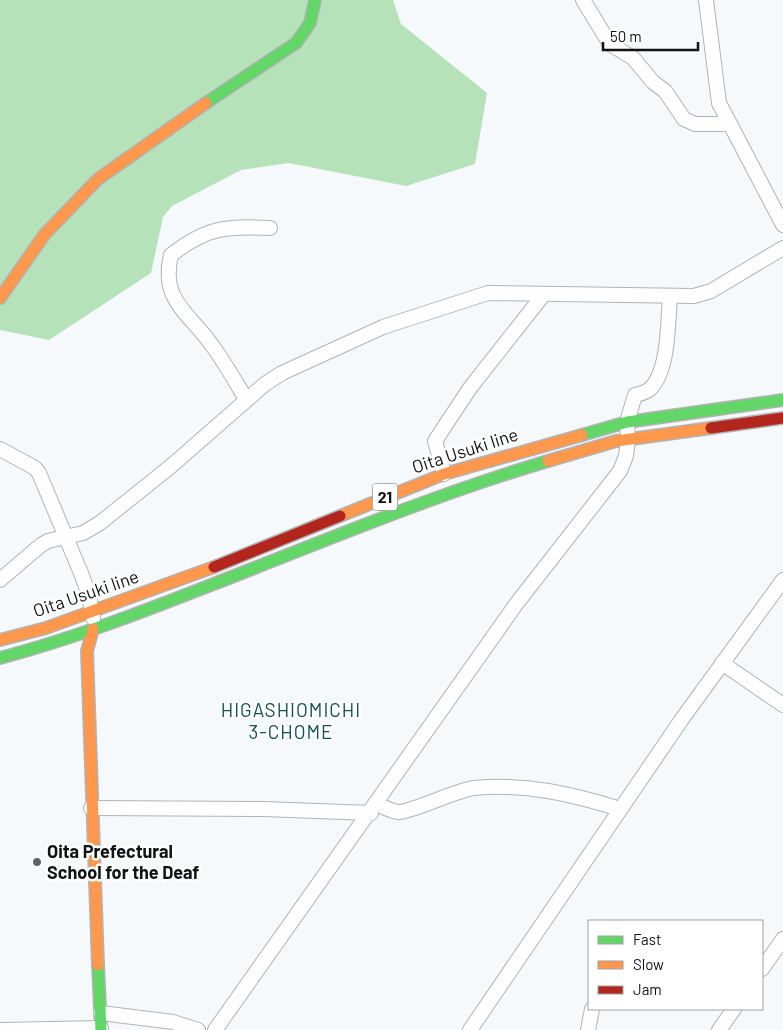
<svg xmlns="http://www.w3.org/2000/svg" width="783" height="1030" font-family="Barlow,sans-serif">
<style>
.forest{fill:#b6e2ba}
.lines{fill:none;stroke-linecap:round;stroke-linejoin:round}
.street-casing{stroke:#b1b3b5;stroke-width:16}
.fast-casing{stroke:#b1b3b5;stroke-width:14}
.slow-casing{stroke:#b1b3b5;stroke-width:14}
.jam-casing{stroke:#b1b3b5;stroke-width:14}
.street{stroke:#fefefe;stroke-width:14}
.fast{stroke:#63d668;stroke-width:11}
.slow{stroke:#ff974d;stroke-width:11}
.jam{stroke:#b3261e;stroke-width:11}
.poi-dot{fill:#606364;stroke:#fff;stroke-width:2}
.labels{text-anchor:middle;stroke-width:5;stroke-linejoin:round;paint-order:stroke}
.shield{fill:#fff;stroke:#58595a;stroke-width:1}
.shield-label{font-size:16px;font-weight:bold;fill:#101213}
.street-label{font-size:18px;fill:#101213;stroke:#fff}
.poi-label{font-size:18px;font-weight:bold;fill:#101213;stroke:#fff;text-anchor:start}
.neighbourhood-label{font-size:19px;letter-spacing:1px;fill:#114f51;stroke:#fff}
</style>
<rect width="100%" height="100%" fill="#f6f9fb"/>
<polygon class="forest" points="0,0 393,0 401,24 487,93 475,164 406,186 289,163 241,170 172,206 163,217 151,273 49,340 0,330"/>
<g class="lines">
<g class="street-casing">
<g id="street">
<polyline points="583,0 610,44 633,58 653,82 665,91 684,119 695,124 730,124"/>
<polyline points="706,0 719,103 783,225"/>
<path d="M246,399C235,381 224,361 211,344C189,313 160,300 171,255C207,227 226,226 270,228"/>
<polyline points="0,449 35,468 39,473 81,573 89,595 93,618"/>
<polyline points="444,474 435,441 470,388 544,294"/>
<polyline points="0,580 41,545 48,541 83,533 100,523 170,467 265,384 282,373 383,327 488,293 694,296 711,291 783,248"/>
<polyline points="722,663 783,705"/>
<path d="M377,804C383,807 391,811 398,812C409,813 457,790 474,788C525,783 572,794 620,809"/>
<polyline points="91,808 263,809 371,813"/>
<polyline points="762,969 783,939"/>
<polyline points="101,1013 173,1022 198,1030"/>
<polyline points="2,1030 101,1028"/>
<path d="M215,1030L517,603L620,471L626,456L628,439L627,422L635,395C640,394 646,392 650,389C669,371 668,321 670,296"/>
<polyline points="470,1030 682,719 783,580"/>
<polyline points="588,1030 592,1009"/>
<polyline points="719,1030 734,1009"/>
</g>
</g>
<g class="fast-casing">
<g id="fast">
<polyline points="206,103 296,43 310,23 315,0"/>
<polyline points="582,435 627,422 783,400"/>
<path d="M0,658C72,639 142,612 211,585C322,542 433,495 548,461"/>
<polyline points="98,965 101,1030"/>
</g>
</g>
<g class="slow-casing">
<g id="slow">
<polyline points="0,298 45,234 98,179 206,103"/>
<polyline points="548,461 616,441 711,428"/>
<polyline points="340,516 444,474 582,435"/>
<polyline points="93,629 87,651 98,965"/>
<polyline points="0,640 46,628 214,567"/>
</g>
</g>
<g class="jam-casing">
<g id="jam">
<polyline points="711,428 783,418"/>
<polyline points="214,567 340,516"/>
</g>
</g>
<use href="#street" class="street"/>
<use href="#fast" class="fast"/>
<use href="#slow" class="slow"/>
<use href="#jam" class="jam"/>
</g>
<circle class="poi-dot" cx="37" cy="862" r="5"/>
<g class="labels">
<rect class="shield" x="372.5" y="483.5" width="25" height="27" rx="4"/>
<g class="shield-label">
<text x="385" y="503">21</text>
</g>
<g class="street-label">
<text transform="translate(465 451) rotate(-18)" y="6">Oita Usuki line</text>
<text transform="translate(86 594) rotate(-19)" y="6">Oita Usuki line</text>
</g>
<g class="poi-label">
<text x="47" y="858">Oita Prefectural<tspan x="47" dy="21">School for the Deaf</tspan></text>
</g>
<g class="neighbourhood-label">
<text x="291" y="717">HIGASHIOMICHI<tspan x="291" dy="22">3-CHOME</tspan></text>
</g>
</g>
<rect x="588" y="920" width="175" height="90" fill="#ffffff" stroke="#9fa0a1"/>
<rect x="598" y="936" width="25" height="8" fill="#63d668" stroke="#9fa0a1"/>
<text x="633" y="945" font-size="15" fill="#101213">Fast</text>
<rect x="598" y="961" width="25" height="8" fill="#ff974d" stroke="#9fa0a1"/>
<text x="633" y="970" font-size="15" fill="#101213">Slow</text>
<rect x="598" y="986" width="25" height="8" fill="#b3261e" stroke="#9fa0a1"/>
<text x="633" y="995" font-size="15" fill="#101213">Jam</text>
<path d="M603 42v8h95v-8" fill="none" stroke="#101213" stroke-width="2.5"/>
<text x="610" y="42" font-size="15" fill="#101213" stroke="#ffffff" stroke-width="4" paint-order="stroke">50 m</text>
</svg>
